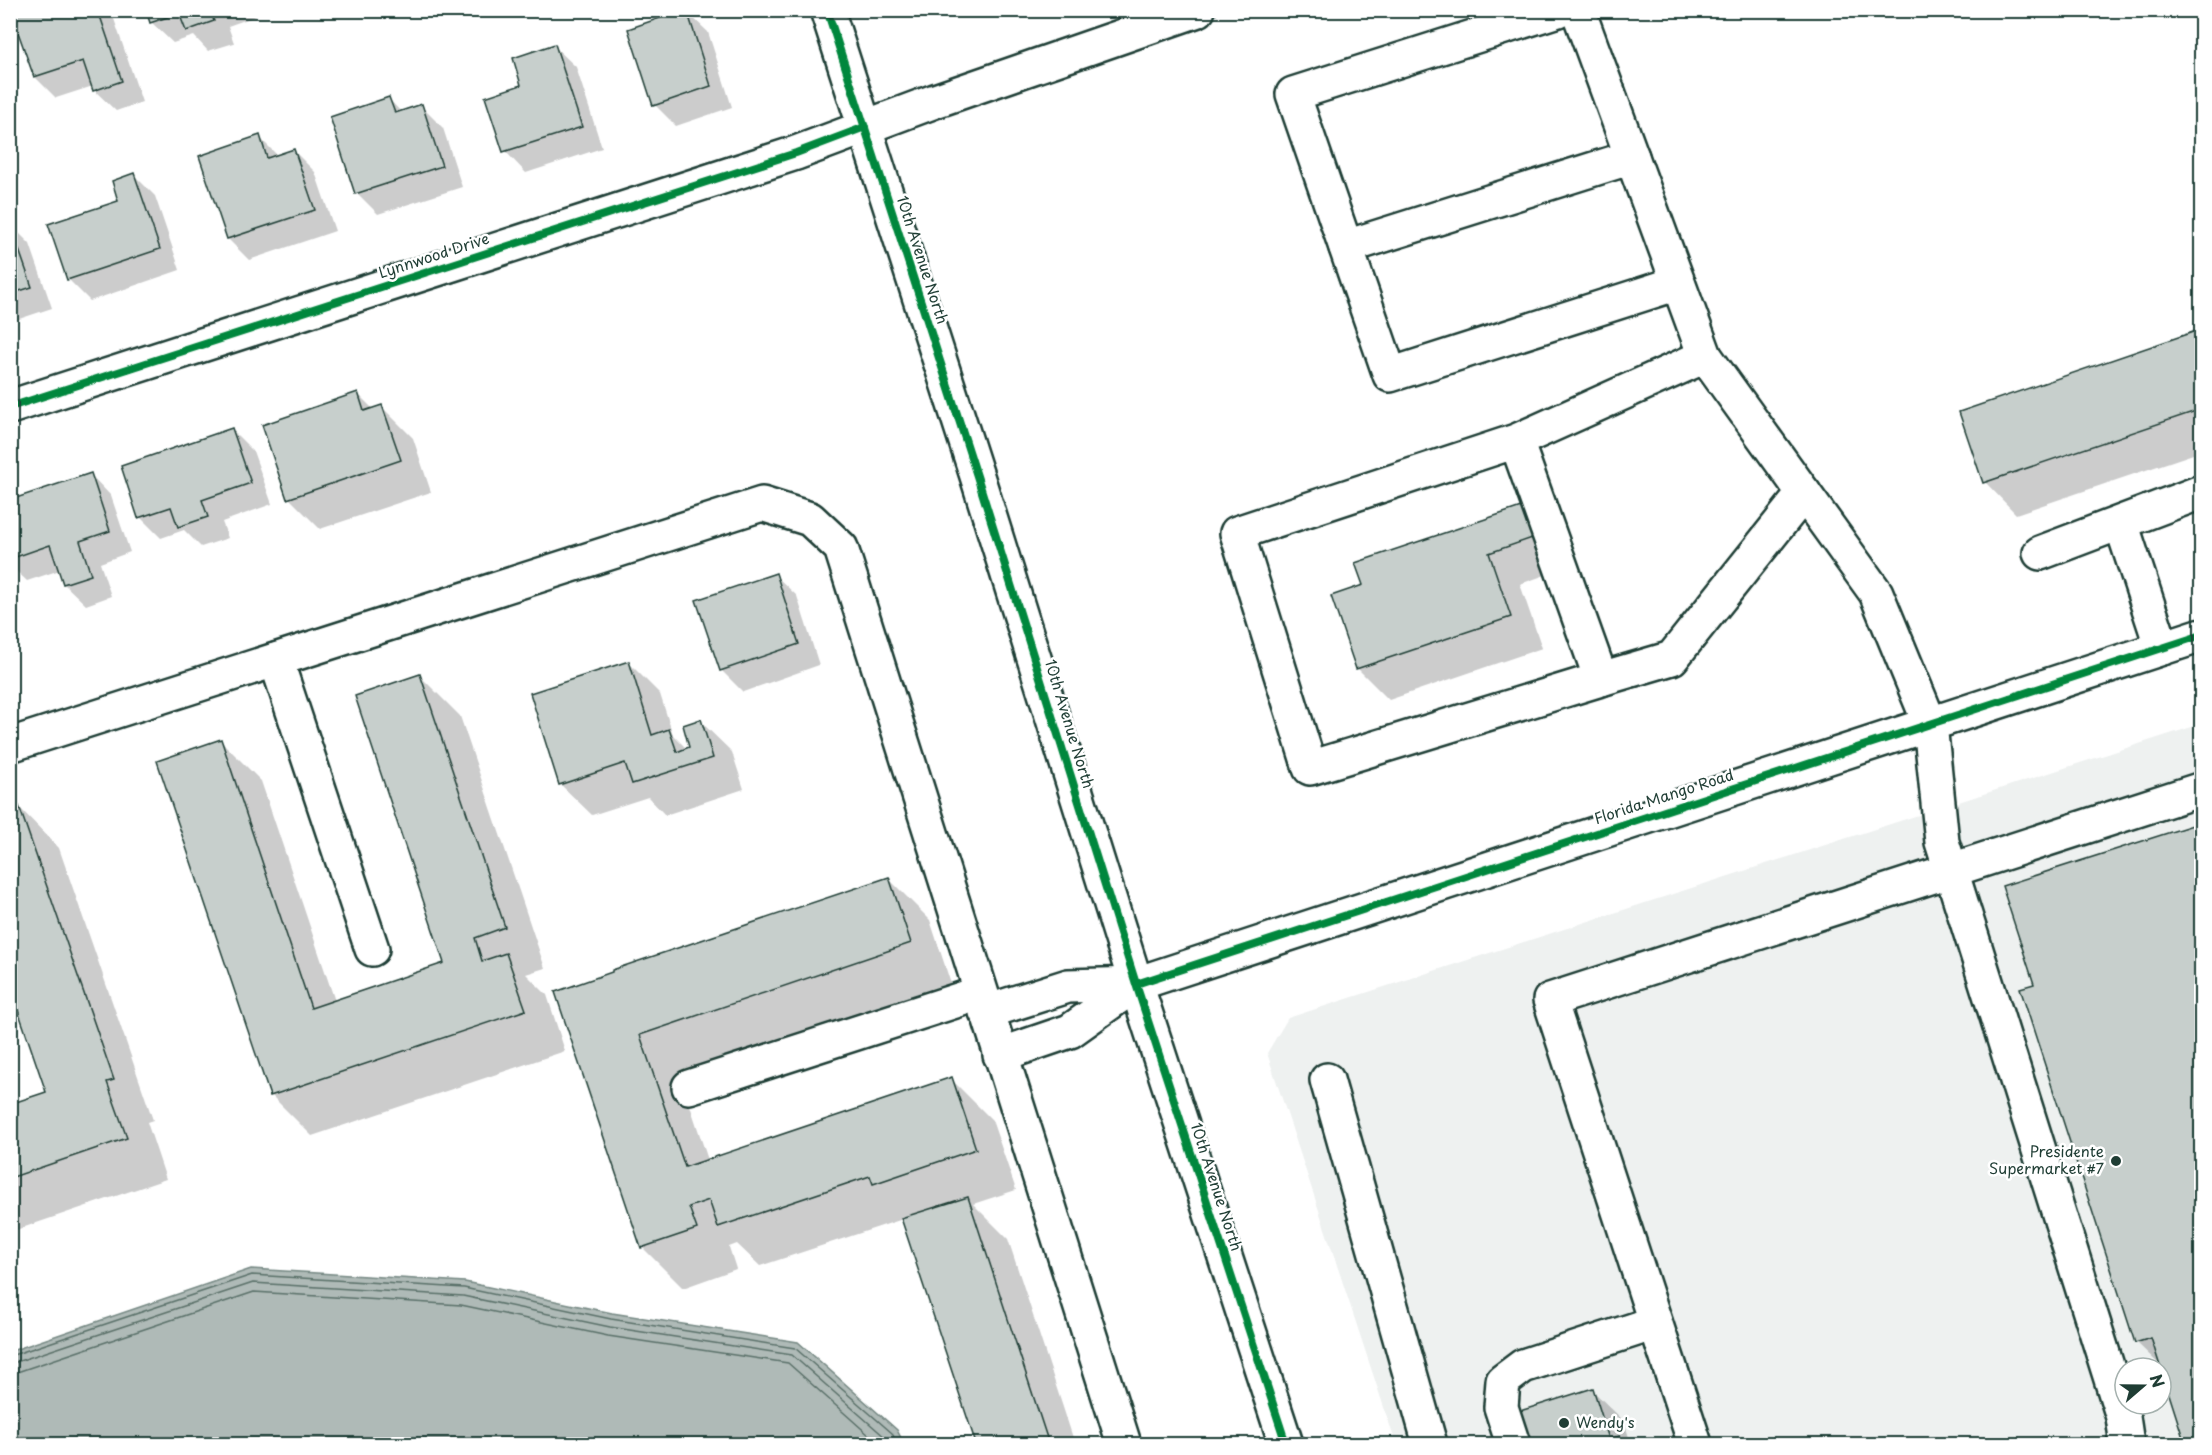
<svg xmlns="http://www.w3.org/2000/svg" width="2212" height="1455" font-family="'Playpen Sans',sans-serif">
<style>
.built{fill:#eef1f0;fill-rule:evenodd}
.water{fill:#afbab7;stroke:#758883;stroke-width:1.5}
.shadow{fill:#0003}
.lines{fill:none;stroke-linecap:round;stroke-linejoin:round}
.shore{stroke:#596f68;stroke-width:1.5}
.building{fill:#c7cfcc;stroke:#1f3d34;stroke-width:1.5}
.minor-casing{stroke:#1f3d34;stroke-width:38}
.minor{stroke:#fff;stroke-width:33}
.cycleway-casing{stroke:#fff;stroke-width:11}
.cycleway{stroke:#00873e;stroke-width:8}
.poi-dot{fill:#1f3d34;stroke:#fff;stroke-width:2}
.labels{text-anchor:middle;stroke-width:5;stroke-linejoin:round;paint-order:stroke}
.street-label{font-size:15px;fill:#1f3d34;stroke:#fff}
.poi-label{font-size:15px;fill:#1f3d34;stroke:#fff;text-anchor:end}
</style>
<rect width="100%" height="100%" fill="#fff"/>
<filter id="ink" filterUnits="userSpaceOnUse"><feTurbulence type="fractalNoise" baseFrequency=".0167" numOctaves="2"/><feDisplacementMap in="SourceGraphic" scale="12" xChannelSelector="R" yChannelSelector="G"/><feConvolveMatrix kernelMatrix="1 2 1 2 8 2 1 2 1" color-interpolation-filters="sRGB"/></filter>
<g filter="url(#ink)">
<path class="built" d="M2201,724V1444H1396L1267,1053L1288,1018ZM2125,1368H2161V1404H2125Z"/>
<polygon class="water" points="251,1269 465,1282 612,1313 798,1342 897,1430 904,1444 11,1444 11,1351"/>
<g class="shadow">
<polygon points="11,10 111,10 142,102 116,111 94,90 93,86 56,98 35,77"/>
<polygon points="147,10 254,10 256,16 228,26 234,43 208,51 194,36 173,43 151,22"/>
<polygon points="686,11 708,32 732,107 676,126 655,105"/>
<polygon points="554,46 576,67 602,148 526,173 505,151 523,86"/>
<polygon points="389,99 402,113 421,106 443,128 462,187 378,214 357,193"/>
<polygon points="259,137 278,156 294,151 315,172 335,231 249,260 228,239"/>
<polygon points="134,175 155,196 180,270 90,301 68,279 120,202"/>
<polygon points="10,224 30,244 52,308 10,322"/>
<polygon points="2196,333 2202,339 2202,451 2016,514 1985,482"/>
<polygon points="357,393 373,409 382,407 413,438 431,492 320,529 289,498"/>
<polygon points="232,430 253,451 272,504 222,522 228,538 201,547 184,530 161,538 140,517"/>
<polygon points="90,474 111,496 130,552 100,563 111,596 86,605 64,584 60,570 27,581 10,565 10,501"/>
<polygon points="1530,506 1571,566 1520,584 1542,648 1389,700 1357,668 1365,586"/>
<polygon points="775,575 797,596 819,665 743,692 721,670"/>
<polygon points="628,662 660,694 673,735 688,750 691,748 700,721 732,752 744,789 665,815 648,797 592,815 560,784"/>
<polygon points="420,676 460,716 545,968 526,974 547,995 565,1051 312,1136 271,1095 221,741 261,781 335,1001 446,964"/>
<polygon points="19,807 59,848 153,1120 147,1122 166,1179 10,1232 10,1106 48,1093"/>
<polygon points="2202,823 2202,1444 2186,1444 2162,1367 2136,1342 2036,985"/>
<polygon points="889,879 930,920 951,984 680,1075 708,1160 951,1079 992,1120 1016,1190 973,1204 1008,1239 1075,1444 978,1444 903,1219 760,1266 737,1244 729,1247 736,1269 683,1288 642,1247 557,993"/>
<polygon points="1592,1390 1624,1421 1631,1444 1533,1444 1522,1412"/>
</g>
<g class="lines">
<g class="shore">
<polyline points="10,1356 252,1275 464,1288 611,1319 795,1348 892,1433 897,1444"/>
<polyline points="10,1364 253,1283 463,1296 610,1327 792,1355 886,1438 889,1444"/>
<polyline points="10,1373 20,1371 254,1292 461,1305 608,1336 788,1363 879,1444"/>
</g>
</g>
<g class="building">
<polygon points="10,10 98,10 122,81 93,91 83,61 34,77"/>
<polygon points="146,10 210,10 214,21 186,31 179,13 150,23"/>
<polygon points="683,10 687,10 711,86 653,106 628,29"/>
<polygon points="555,44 582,127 503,152 485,97 521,85 513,58"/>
<polygon points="389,97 395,113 422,104 442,166 355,194 330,117"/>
<polygon points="260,135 267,158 294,149 315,210 227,239 199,156"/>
<polygon points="134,173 160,249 67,280 48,224 118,201 112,181"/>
<polygon points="10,224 32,287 10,294"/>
<polygon points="2196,331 2202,347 2202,409 1983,483 1959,412"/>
<polygon points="358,392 364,411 382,405 401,460 287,499 262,425"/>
<polygon points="232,428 251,483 202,500 208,517 178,527 171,507 138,518 121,466"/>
<polygon points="91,473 110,531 80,541 91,575 63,584 50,545 10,559 10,500"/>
<polygon points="1530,504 1541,535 1489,553 1511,617 1356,669 1331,596 1363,585 1355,563"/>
<polygon points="776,573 799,644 720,671 696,600"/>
<polygon points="629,661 652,735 669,729 677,752 689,747 683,725 701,719 713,758 632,784 625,763 559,785 530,693"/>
<polygon points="420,674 505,927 475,938 482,961 506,953 526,1010 270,1096 157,761 221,739 311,1008 444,963 355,696"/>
<polygon points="19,806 114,1080 107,1082 127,1138 10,1178 10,1104 46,1092 10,987 10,809"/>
<polygon points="2202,822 2202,1444 2185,1444 2151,1338 2135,1343 2020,988 2034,984 2002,886"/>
<polygon points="889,877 911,943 640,1035 685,1167 952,1077 976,1149 873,1184 870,1176 718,1227 709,1200 689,1207 697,1229 641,1248 555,992 612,972 612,970"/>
<polygon points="968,1197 1049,1444 976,1444 901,1218"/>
<polygon points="1593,1388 1609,1439 1620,1436 1623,1444 1531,1444 1520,1411"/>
</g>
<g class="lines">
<g class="minor-casing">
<g id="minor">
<polyline points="827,10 977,476 1136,984 1286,1444"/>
<polyline points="1558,10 1293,94 1390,375 1678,283"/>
<polyline points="1578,10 1705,356 1876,593 1930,724 1942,842 2123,1417 2127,1444"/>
<polyline points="1346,247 1632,157"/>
<polyline points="10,407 796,153 935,101 1198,10"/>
<polyline points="1516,441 1601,679 1310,768 1237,533 1516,441 1705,356"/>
<polyline points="2121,523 2162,648"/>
<polyline points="2040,553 2201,492"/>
<polyline points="276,660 372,949"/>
<polyline points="1601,679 1672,658 1804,493"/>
<polyline points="10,745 762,504 810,519 841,548 1124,1444"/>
<polyline points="986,1012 1068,986 1136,984 2202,635"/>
<polyline points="1000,1055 1070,1031 1136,984"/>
<polyline points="1327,1080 1430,1444"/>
<polyline points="689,1087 980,993"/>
<polyline points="1513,1444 1501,1407 1503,1381 1523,1366 1655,1323"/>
<polyline points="1695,1444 1550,1000 2202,789"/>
</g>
</g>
<use href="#minor" class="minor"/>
<g class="cycleway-casing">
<g id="cycleway">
<polyline points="827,10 977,476 1136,984 1286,1444"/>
<polyline points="10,407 796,153 865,127"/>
<polyline points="1136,984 2202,635"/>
</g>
</g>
<use href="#cycleway" class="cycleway"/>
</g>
</g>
<g class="poi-dot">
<circle cx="2116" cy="1161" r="6"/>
<circle cx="1564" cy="1423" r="6"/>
</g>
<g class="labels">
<g class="street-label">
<text transform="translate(434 256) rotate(-18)" y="5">Lynnwood Drive</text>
<text transform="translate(922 260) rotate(72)" y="5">10th Avenue North</text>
<text transform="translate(1069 724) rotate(73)" y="5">10th Avenue North</text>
<text transform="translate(1664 797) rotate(-18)" y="5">Florida Mango Road</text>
<text transform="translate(1216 1187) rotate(72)" y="5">10th Avenue North</text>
</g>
<g class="poi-label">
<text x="2104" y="1157">Presidente<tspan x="2104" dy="17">Supermarket #7</tspan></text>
<text x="1576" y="1428" text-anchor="start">Wendy's</text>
</g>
</g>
<rect width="2212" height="1455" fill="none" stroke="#fff" stroke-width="36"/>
<rect x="18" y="18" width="2176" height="1419" fill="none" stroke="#1f3d34" stroke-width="2" filter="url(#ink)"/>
<g transform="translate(2143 1386) rotate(70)"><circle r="28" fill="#ffffff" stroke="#a5b1ae" stroke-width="1.5"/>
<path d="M0-4.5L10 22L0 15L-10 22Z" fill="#1f3d34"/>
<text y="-9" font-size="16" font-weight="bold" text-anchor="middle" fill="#1f3d34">N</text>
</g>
</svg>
